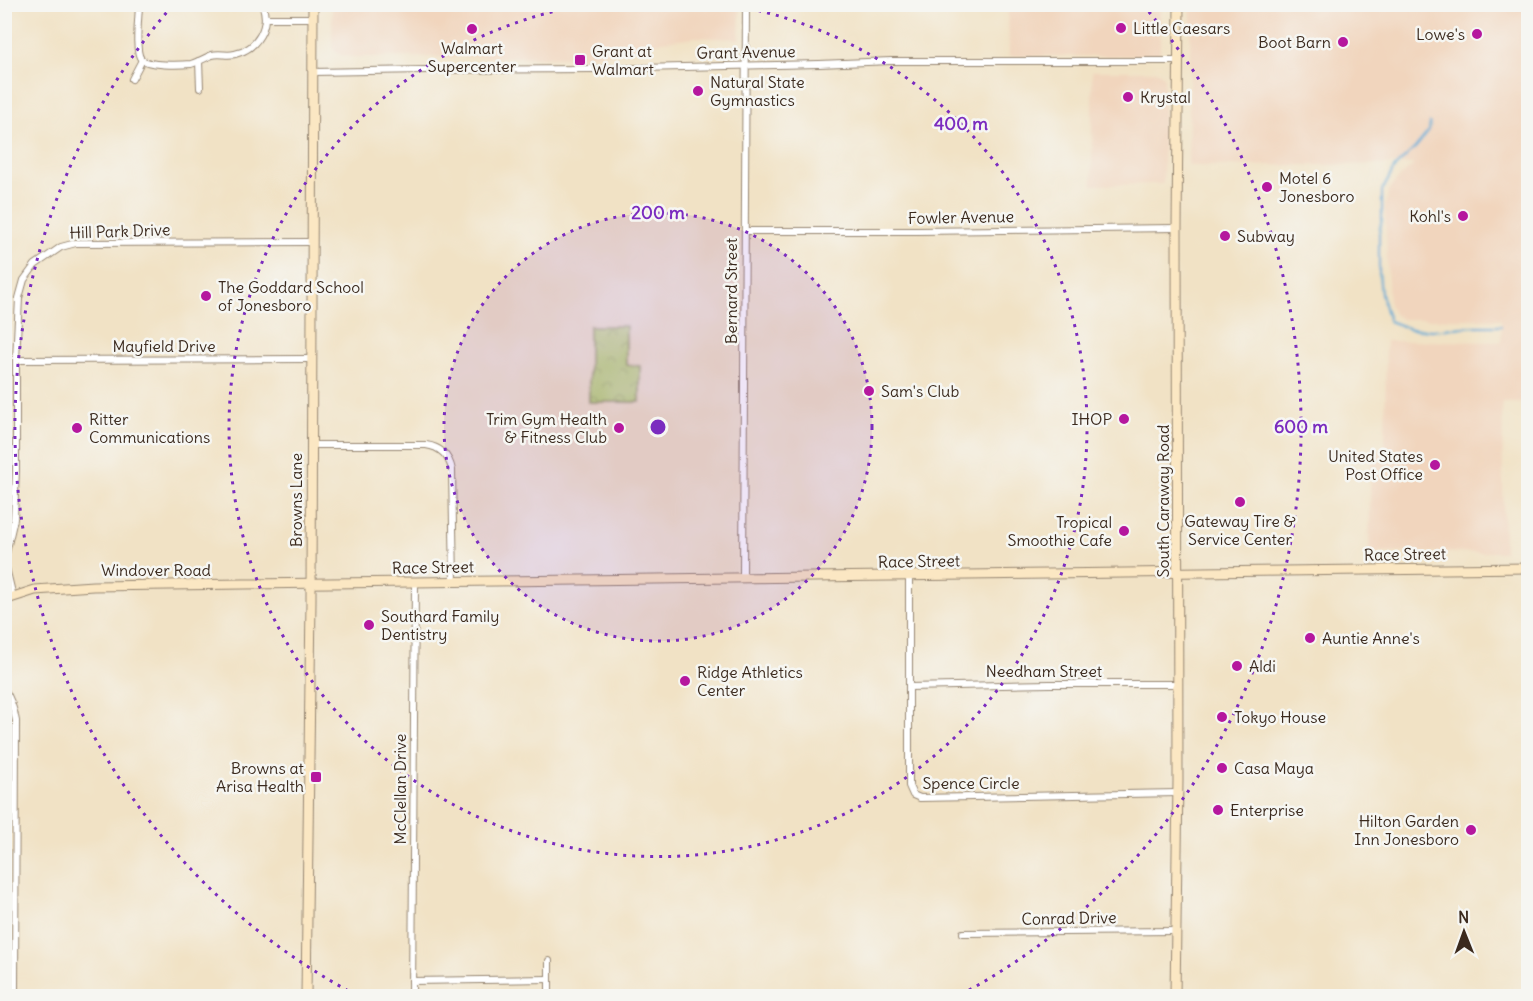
<svg xmlns="http://www.w3.org/2000/svg" width="1533" height="1001" font-family="Delius,sans-serif">
<style>
.built{fill:#f1d5bd}
.park{fill:url(#park-crowns);stroke:#7c804c;stroke-width:1.5}
.lines{fill:none;stroke-linecap:round;stroke-linejoin:round}
.stream{stroke:#5da9d6;stroke-width:2}
.street-casing{stroke:#968672;stroke-width:8}
.secondary-casing{stroke:#968672;stroke-width:11}
.street{stroke:#fff;stroke-width:6}
.secondary{stroke:#fbe7c3;stroke-width:9}
.ring{fill:none;stroke:#7b2cbf;stroke-width:3;stroke-dasharray:3 6}
.poi-dot{fill:#b5179e;stroke:#f6f6f2;stroke-width:2}
.labels{text-anchor:middle;stroke-width:5;stroke-linejoin:round;paint-order:stroke}
.poi-label{font-size:16px;fill:#3b2a1e;stroke:#f6f6f2;text-anchor:start}
.street-label{font-size:16px;fill:#3b2a1e;stroke:#f6f6f2}
.centre{fill:#7b2cbf;stroke:#f6f6f2;stroke-width:3}
.ring-label{font-size:18px;text-anchor:middle;font-weight:bold;fill:#7b2cbf;stroke:#f6f6f2;stroke-width:5;stroke-linejoin:round;paint-order:stroke}
</style>
<defs>
<pattern id="park-crowns" width="20" height="18" patternUnits="userSpaceOnUse" patternTransform="scale(1.5)"><rect width="20" height="18" fill="#bdd67b"/><path d="M2 6a3 3 0 1 1 6 0M12 15a3 3 0 1 1 6 0" fill="none" stroke="#a3b86a"/></pattern>
</defs>
<rect width="100%" height="100%" fill="#f6f6f2"/>
<filter id="ink" filterUnits="userSpaceOnUse"><feTurbulence type="fractalNoise" baseFrequency=".0167" numOctaves="2"/><feDisplacementMap in="SourceGraphic" scale="12" xChannelSelector="R" yChannelSelector="G"/><feConvolveMatrix kernelMatrix="1 2 1 2 8 2 1 2 1" color-interpolation-filters="sRGB"/></filter>
<filter id="wash" filterUnits="userSpaceOnUse"><feTurbulence type="fractalNoise" baseFrequency=".008" numOctaves="4" result="noise"/><feDisplacementMap in="SourceGraphic" scale="24" xChannelSelector="R" yChannelSelector="G"/><feGaussianBlur stdDeviation="1.35" result="paint"/><feColorMatrix in="noise" values="0 0 0 0 0 0 0 0 0 0 0 0 0 0 0 0 0 1.4 0 .05"/><feComposite in="paint" operator="in"/></filter>
<g filter="url(#wash)">
<rect width="100%" height="100%" fill="#f1e2c5"/>
<g class="built">
<polygon points="332,5 740,5 739,39 695,37 664,41 613,53 577,57 351,57 341,55 335,52 332,47"/>
<polygon points="1008,5 1160,5 1160,56 1009,56"/>
<polygon points="1191,5 1528,5 1528,402 1502,402 1504,552 1369,553 1371,448 1385,448 1386,341 1501,342 1501,319 1402,319 1395,315 1389,305 1385,208 1388,192 1394,183 1414,164 1188,166"/>
<polygon points="1092,71 1156,71 1164,76 1163,184 1092,185"/>
</g>
<polygon class="park" points="589,326 626,326 626,365 640,366 640,402 589,402"/>
<g class="lines">
<polyline class="stream" points="1430,123 1429,131 1415,148 1395,167 1382,191 1382,219 1379,233 1379,272 1381,294 1389,321 1410,329 1432,330 1475,326 1501,326"/>
</g>
</g>
<g filter="url(#ink)">
<g class="lines">
<g class="street-casing">
<g id="street">
<path d="M139,4C139,16 134,51 141,59C148,66 180,65 191,64C198,62 205,58 212,55C220,53 227,56 235,54C257,49 271,26 262,4"/>
<polyline points="265,18 313,18"/>
<polyline points="199,61 200,88"/>
<polyline points="313,72 425,70 596,69 819,64 891,61 1179,61"/>
<polyline points="132,79 142,60"/>
<polyline points="745,231 917,231 1177,228"/>
<polyline points="16,360 311,359"/>
<path d="M311,445H426C441,447 449,456 452,470L454,582"/>
<polyline points="909,576 909,786 913,795 920,798 1178,793"/>
<polyline points="743,578 746,4"/>
<polyline points="13,597 6,568 6,553 14,519 16,470 16,360 19,298 24,280 35,265 61,247 76,243 311,242"/>
<polyline points="909,687 1050,684 1178,684"/>
<path d="M4,689C11,699 14,709 16,721L15,996"/>
<polyline points="963,933 1176,931"/>
<polyline points="4,953 15,953"/>
<polyline points="549,961 549,995"/>
<polyline points="412,981 549,979"/>
<polyline points="412,996 415,582"/>
</g>
</g>
<g class="secondary-casing">
<g id="secondary">
<polyline points="4,600 35,590 93,586 1528,568"/>
<polyline points="306,996 311,600 313,4"/>
<polyline points="1175,996 1178,781 1177,228 1179,4"/>
</g>
</g>
<use href="#street" class="street"/>
<use href="#secondary" class="secondary"/>
</g>
</g>
<circle cx="658" cy="427" r="214" fill="#7b2cbf" fill-opacity=".12"/>
<g class="ring">
<circle cx="658" cy="427" r="214"/>
<path d="M732 5A429 429 0 1 1 584 5"/>
<path d="M356 995A643 643 0 0 1 173 5M1143 5A643 643 0 0 1 960 995"/>
</g>
<g class="poi-dot">
<circle cx="1121" cy="28" r="6"/>
<circle cx="472" cy="29" r="6"/>
<circle cx="1477" cy="34" r="6"/>
<circle cx="1343" cy="42" r="6"/>
<rect x="574" y="54" width="12" height="12" rx="3"/>
<circle cx="698" cy="91" r="6"/>
<circle cx="1128" cy="97" r="6"/>
<circle cx="1267" cy="187" r="6"/>
<circle cx="1463" cy="216" r="6"/>
<circle cx="1225" cy="236" r="6"/>
<circle cx="206" cy="296" r="6"/>
<circle cx="869" cy="391" r="6"/>
<circle cx="1124" cy="419" r="6"/>
<circle cx="77" cy="428" r="6"/>
<circle cx="619" cy="428" r="6"/>
<circle cx="1435" cy="465" r="6"/>
<circle cx="1240" cy="502" r="6"/>
<circle cx="1124" cy="531" r="6"/>
<circle cx="369" cy="625" r="6"/>
<circle cx="1310" cy="638" r="6"/>
<circle cx="1237" cy="666" r="6"/>
<circle cx="685" cy="681" r="6"/>
<circle cx="1222" cy="717" r="6"/>
<circle cx="1222" cy="768" r="6"/>
<rect x="310" y="771" width="12" height="12" rx="3"/>
<circle cx="1218" cy="810" r="6"/>
<circle cx="1471" cy="830" r="6"/>
</g>
<g class="labels">
<g class="poi-label">
<text x="1133" y="34">Little Caesars</text>
<text x="1465" y="40" text-anchor="end">Lowe's</text>
<text x="1331" y="48" text-anchor="end">Boot Barn</text>
<text x="472" y="54" text-anchor="middle">Walmart<tspan x="472" dy="18">Supercenter</tspan></text>
<text x="592" y="57">Grant at<tspan x="592" dy="18">Walmart</tspan></text>
<text x="710" y="88">Natural State<tspan x="710" dy="18">Gymnastics</tspan></text>
<text x="1140" y="103">Krystal</text>
<text x="1279" y="184">Motel 6<tspan x="1279" dy="18">Jonesboro</tspan></text>
<text x="1451" y="222" text-anchor="end">Kohl's</text>
<text x="1237" y="242">Subway</text>
<text x="218" y="293">The Goddard School<tspan x="218" dy="18">of Jonesboro</tspan></text>
<text x="881" y="397">Sam's Club</text>
<text x="89" y="425">Ritter<tspan x="89" dy="18">Communications</tspan></text>
<text x="607" y="425" text-anchor="end">Trim Gym Health<tspan x="607" dy="18">&amp; Fitness Club</tspan></text>
<text x="1112" y="425" text-anchor="end">IHOP</text>
<text x="1423" y="462" text-anchor="end">United States<tspan x="1423" dy="18">Post Office</tspan></text>
<text x="1240" y="527" text-anchor="middle">Gateway Tire &amp;<tspan x="1240" dy="18">Service Center</tspan></text>
<text x="1112" y="528" text-anchor="end">Tropical<tspan x="1112" dy="18">Smoothie Cafe</tspan></text>
<text x="381" y="622">Southard Family<tspan x="381" dy="18">Dentistry</tspan></text>
<text x="1322" y="644">Auntie Anne's</text>
<text x="1249" y="672">Aldi</text>
<text x="697" y="678">Ridge Athletics<tspan x="697" dy="18">Center</tspan></text>
<text x="1234" y="723">Tokyo House</text>
<text x="304" y="774" text-anchor="end">Browns at<tspan x="304" dy="18">Arisa Health</tspan></text>
<text x="1234" y="774">Casa Maya</text>
<text x="1230" y="816">Enterprise</text>
<text x="1459" y="827" text-anchor="end">Hilton Garden<tspan x="1459" dy="18">Inn Jonesboro</tspan></text>
</g>
<g class="street-label">
<text transform="translate(746 52) rotate(-1)" y="6">Grant Avenue</text>
<text transform="translate(961 217) rotate(-1)" y="6">Fowler Avenue</text>
<text transform="translate(120 231) rotate(-2)" y="6">Hill Park Drive</text>
<text transform="translate(731 291) rotate(-90)" y="6">Bernard Street</text>
<text x="164" y="352">Mayfield Drive</text>
<text transform="translate(296 500) rotate(-90)" y="6">Browns Lane</text>
<text transform="translate(1163 501) rotate(-90)" y="6">South Caraway Road</text>
<text transform="translate(1405 554) rotate(-1)" y="6">Race Street</text>
<text transform="translate(919 561) rotate(-1)" y="6">Race Street</text>
<text transform="translate(433 567) rotate(-1)" y="6">Race Street</text>
<text x="156" y="576">Windover Road</text>
<text x="1044" y="677">Needham Street</text>
<text x="971" y="789">Spence Circle</text>
<text transform="translate(400 789) rotate(-90)" y="6">McClellan Drive</text>
<text transform="translate(1069 918) rotate(-1)" y="6">Conrad Drive</text>
</g>
</g>
<circle cx="658" cy="427" r="9" class="centre"/>
<g class="ring-label">
<text x="961" y="130">400 m</text>
<text x="658" y="219">200 m</text>
<text x="1301" y="433">600 m</text>
</g>
<rect width="1533" height="1001" fill="none" stroke="#f6f6f2" stroke-width="24"/>
<g transform="translate(1464 932) rotate(359)" stroke="#f6f6f2" stroke-width="4.5" paint-order="stroke">
<path d="M0-4.5L10 22L0 15L-10 22Z" fill="#3b2a1e"/>
<text y="-9" font-size="16" font-weight="bold" text-anchor="middle" fill="#3b2a1e">N</text>
</g>
</svg>
